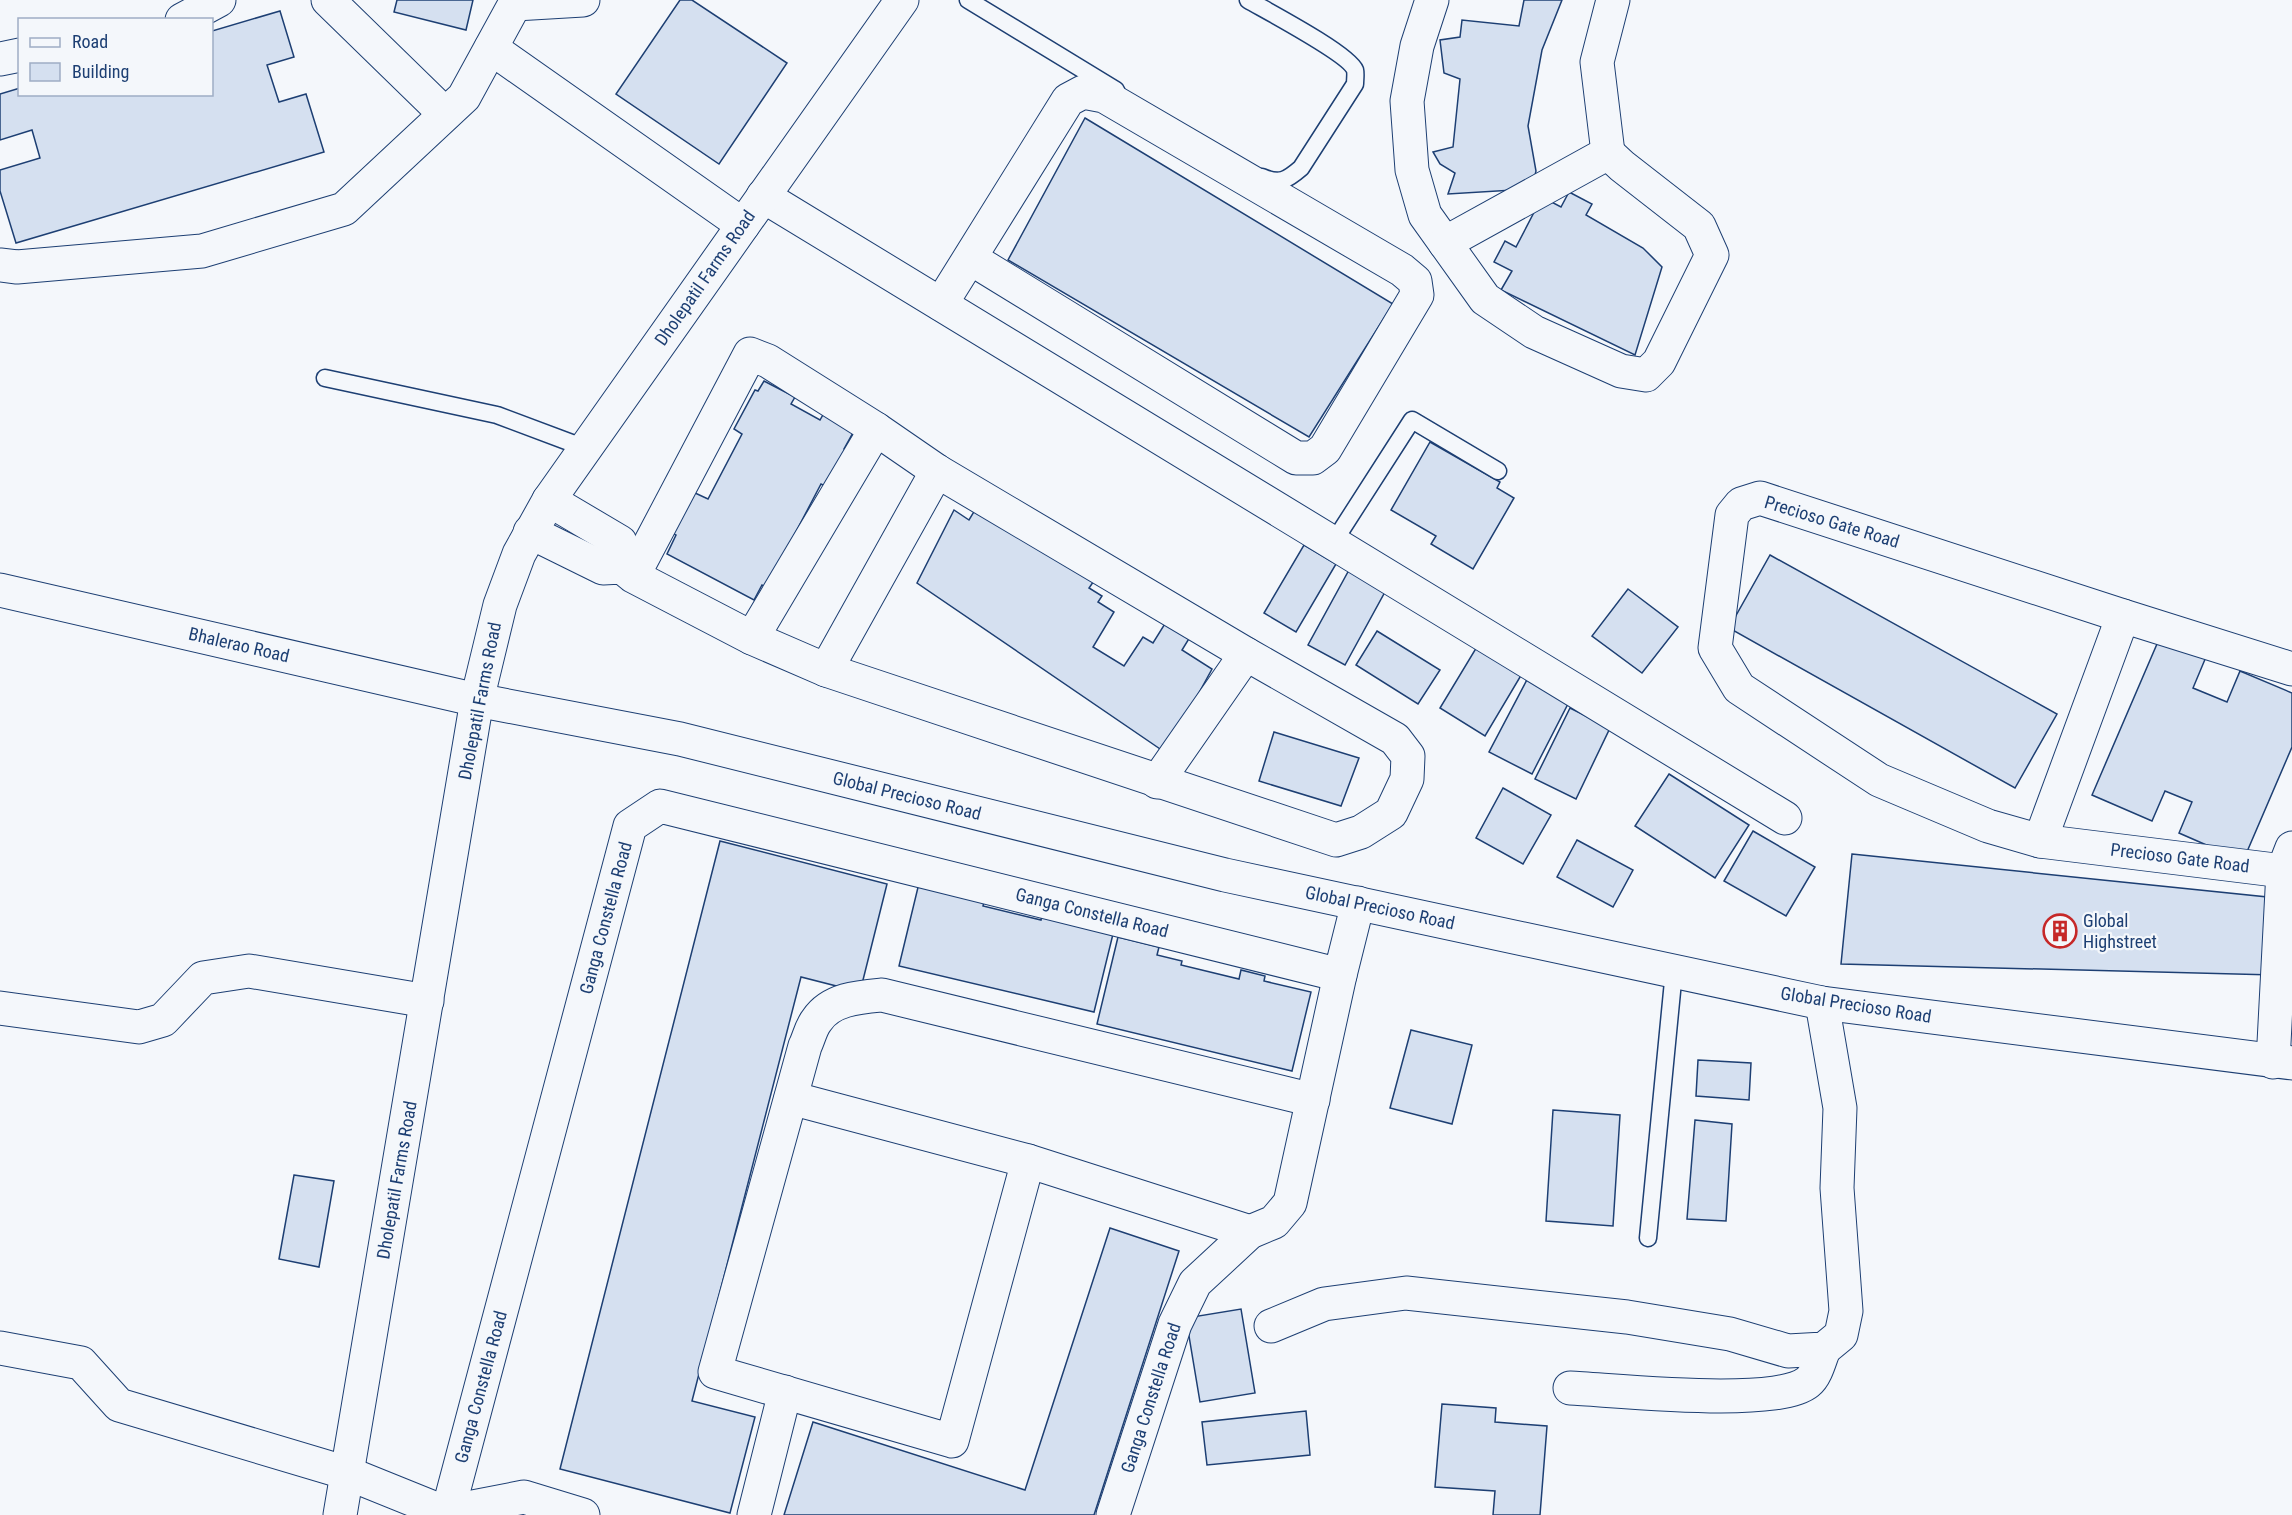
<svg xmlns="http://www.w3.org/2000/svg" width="2292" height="1515" font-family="'Roboto Condensed',sans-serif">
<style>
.building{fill:#d5e0f0;stroke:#1d3f73;stroke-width:1.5}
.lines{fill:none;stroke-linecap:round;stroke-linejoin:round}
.lane-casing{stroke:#1d3f73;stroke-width:19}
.street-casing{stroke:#1d3f73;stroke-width:35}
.secondary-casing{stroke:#1d3f73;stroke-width:35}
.lane{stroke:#f4f7fb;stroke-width:16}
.street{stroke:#f4f7fb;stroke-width:33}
.secondary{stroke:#f4f7fb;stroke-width:33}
.labels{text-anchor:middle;stroke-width:4.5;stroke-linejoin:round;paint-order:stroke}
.street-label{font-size:18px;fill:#1d3f73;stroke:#f4f7fb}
.poi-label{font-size:18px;fill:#1d3f73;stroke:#f4f7fb;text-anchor:start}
</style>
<rect width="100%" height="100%" fill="#f4f7fb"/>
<g class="building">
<polygon points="397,0 473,0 466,30 394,12"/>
<polygon points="680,0 692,0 787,63 719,164 616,94"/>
<polygon points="1524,0 1562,0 1542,50 1528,126 1536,171 1532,189 1448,194 1455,173 1440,164 1433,152 1453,147 1460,79 1444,73 1440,40 1460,37 1462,20 1519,26"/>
<polygon points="280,11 294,57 267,65 279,102 306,94 324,152 16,243 0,191 0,170 40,158 32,130 0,140 0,94 20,88 20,94 212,94 212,31"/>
<polygon points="1085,118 1393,304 1309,437 1008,260"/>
<polygon points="1569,192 1592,204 1586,215 1643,248 1662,267 1635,355 1501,290 1512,271 1494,262 1505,241 1516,247 1542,197 1561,207"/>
<polygon points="764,381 795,397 791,404 820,420 824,413 855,429 844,449 855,454 835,491 821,484 788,547 770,589 762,585 754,600 667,554 676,535 672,533 693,492 708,499 742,434 734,429 755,390 758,391"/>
<polygon points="1430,442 1500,482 1497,488 1514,498 1473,569 1431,544 1436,536 1391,510"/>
<polygon points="978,505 1096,578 1089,588 1102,596 1098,602 1114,612 1093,647 1124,666 1143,637 1153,643 1166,622 1190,637 1182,650 1212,669 1166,753 917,583 954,510 969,520"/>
<polygon points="1304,545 1336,564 1296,632 1264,613"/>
<polygon points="1770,555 2057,714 2015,788 1729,628"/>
<polygon points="1349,570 1386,590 1345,665 1308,645"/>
<polygon points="1628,589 1678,627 1642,673 1592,636"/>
<polygon points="1377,631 1440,670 1418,704 1356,665"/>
<polygon points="2160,637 2206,657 2193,688 2227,702 2240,671 2292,693 2292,747 2243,861 2179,833 2192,802 2165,791 2152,821 2092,795"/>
<polygon points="1481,640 1526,667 1485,736 1440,708"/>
<polygon points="1530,674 1572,696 1532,774 1489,752"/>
<polygon points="1570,708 1610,728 1576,799 1535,779"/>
<polygon points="1274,732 1359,758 1341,806 1259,781"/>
<polygon points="1669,774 1749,825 1715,878 1635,826"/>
<polygon points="1503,788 1551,815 1523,864 1476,838"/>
<polygon points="1753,831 1815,867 1786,916 1724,881"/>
<polygon points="1577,840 1633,870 1613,907 1557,877"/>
<polygon points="720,841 887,884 860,992 801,977 692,1401 755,1417 730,1513 560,1469"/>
<polygon points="1852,854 2277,898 2274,975 1841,964"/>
<polygon points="920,879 984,902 983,906 1041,920 1043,911 1113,934 1094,1012 899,966"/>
<polygon points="1118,937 1159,947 1157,955 1182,961 1181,965 1239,979 1241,970 1265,976 1264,981 1311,992 1292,1071 1097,1024"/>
<polygon points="1411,1030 1472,1045 1452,1124 1390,1108"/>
<polygon points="1698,1060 1751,1063 1749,1100 1696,1096"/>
<polygon points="1553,1110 1620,1115 1613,1226 1546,1221"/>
<polygon points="1695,1120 1732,1124 1726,1221 1687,1219"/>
<polygon points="294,1175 334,1181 319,1267 279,1259"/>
<polygon points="1110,1228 1179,1251 1094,1515 784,1515 813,1422 1025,1490"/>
<polygon points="1241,1309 1255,1393 1200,1402 1186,1318"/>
<polygon points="1442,1404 1496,1408 1495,1422 1547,1426 1540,1515 1493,1515 1495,1491 1435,1487"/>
<polygon points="1306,1411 1310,1455 1207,1465 1202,1422"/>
</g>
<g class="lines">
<g class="lane-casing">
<g id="lane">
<polyline points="968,0 1116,90"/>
<path d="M1248,0C1267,11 1349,54 1355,70C1356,74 1355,80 1355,84L1301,168C1287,180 1280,185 1262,177"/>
<polyline points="325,378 497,415 585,448"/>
<polyline points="1333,543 1412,420 1498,471"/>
<polyline points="1648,1238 1674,971"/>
</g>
</g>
<g class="street-casing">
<g id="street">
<polyline points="328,0 445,114"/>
<polyline points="1432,0 1417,46 1407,101 1412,170 1425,215 1485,299 1534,332 1621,371 1646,375 1659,362 1712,255 1699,226 1622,166 1608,153"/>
<polyline points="515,4 583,0"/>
<polyline points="182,20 219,0"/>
<polyline points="491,48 743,225"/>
<polyline points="0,59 20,55"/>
<polyline points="763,196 1785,818"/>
<polyline points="1445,243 1608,153 1597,62 1613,0"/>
<polyline points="0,265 17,267 202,251 344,209 464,97 517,0"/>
<polyline points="941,304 1068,100 1083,92 1104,96 1402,270 1415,281 1417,295 1325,449 1313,458 1296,458 970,258"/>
<polyline points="549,500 620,542 622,567"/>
<polyline points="530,532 603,568 622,567 633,576 752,638 826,670 1336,840 1361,832 1391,813 1407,779 1408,756 1395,739 1246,654 937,471 876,429 768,361 750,354 633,576"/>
<polyline points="0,590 477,700 680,739 1225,875 1822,1003 2292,1063"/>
<polyline points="752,638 876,429"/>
<polyline points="826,670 937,471"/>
<polyline points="1157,782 1246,654"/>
<polyline points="2040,841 2123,616"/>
<polyline points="2283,871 2040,841 1988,826 1879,780 1739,688 1715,648 1732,515 1741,504 1760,498 2123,616 2292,669"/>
<polyline points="0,1008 139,1027 163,1020 203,978 249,971 427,1001"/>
<polyline points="2273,1062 2283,871 2292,848"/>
<polyline points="791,1098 1028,1161 1250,1232"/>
<path d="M1028,1161L952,1441L715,1372L805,1046C809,1038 811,1027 817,1020C831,999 859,997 882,995L1313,1100"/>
<polyline points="1271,1326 1324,1304 1406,1293 1627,1317 1730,1334 1788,1351 1824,1349 1841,1335 1846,1311 1837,1188 1840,1108 1822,1003"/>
<polyline points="0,1348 81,1363 119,1405 347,1473 451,1515"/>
<path d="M1570,1388C1615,1390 1777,1408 1808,1382C1816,1376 1820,1359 1824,1349"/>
<polyline points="447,1512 524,1497 583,1515"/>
<polyline points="447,1515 630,826 660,806 1340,975 1358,903"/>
<polyline points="754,1515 785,1392"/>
<polyline points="1113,1515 1175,1324 1195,1283 1250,1232 1274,1222 1290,1203 1340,975"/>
</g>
</g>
<g class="secondary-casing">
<polyline id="secondary" points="340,1515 477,700 500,605 519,554 549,500 902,0"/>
</g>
<use href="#lane" class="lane"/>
<use href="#street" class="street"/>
<use href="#secondary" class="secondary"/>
</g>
<defs>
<g id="building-ring" transform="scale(1.725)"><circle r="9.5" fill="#f4f7fb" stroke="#c62828" stroke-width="1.5"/><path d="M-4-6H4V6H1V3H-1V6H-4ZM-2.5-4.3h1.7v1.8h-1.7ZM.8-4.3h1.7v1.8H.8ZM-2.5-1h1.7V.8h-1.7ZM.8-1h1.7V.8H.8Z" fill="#c62828"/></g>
</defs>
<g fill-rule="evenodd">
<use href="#building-ring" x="2060" y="931"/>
</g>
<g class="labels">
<g class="street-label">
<text transform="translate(705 278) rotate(-55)" y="6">Dholepatil Farms Road</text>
<text transform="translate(1832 522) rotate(17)" y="6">Precioso Gate Road</text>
<text transform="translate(239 645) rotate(13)" y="6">Bhalerao Road</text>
<text transform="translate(480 701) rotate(-79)" y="6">Dholepatil Farms Road</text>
<text transform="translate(907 796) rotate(14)" y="6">Global Precioso Road</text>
<text transform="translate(2180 858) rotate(7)" y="6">Precioso Gate Road</text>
<text transform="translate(1380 908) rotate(12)" y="6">Global Precioso Road</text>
<text transform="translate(1092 913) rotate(14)" y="6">Ganga Constella Road</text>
<text transform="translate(606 918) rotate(-75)" y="6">Ganga Constella Road</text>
<text transform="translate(1856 1005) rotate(9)" y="6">Global Precioso Road</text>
<text transform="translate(397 1180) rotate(-80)" y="6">Dholepatil Farms Road</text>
<text transform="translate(481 1387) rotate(-75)" y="6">Ganga Constella Road</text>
<text transform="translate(1151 1398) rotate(-72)" y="6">Ganga Constella Road</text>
</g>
<g class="poi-label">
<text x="2083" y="927">Global<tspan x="2083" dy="21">Highstreet</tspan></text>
</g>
</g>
<rect x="18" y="18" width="195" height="78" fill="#f4f7fb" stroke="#9eadc5" stroke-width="1.5"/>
<rect x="30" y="38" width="30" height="9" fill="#f4f7fb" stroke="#9eadc5" stroke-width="1.5"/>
<text x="72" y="48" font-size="18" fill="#1d3f73">Road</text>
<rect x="30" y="63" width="30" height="18" fill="#d5e0f0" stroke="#9eadc5" stroke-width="1.5"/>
<text x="72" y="78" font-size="18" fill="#1d3f73">Building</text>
</svg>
